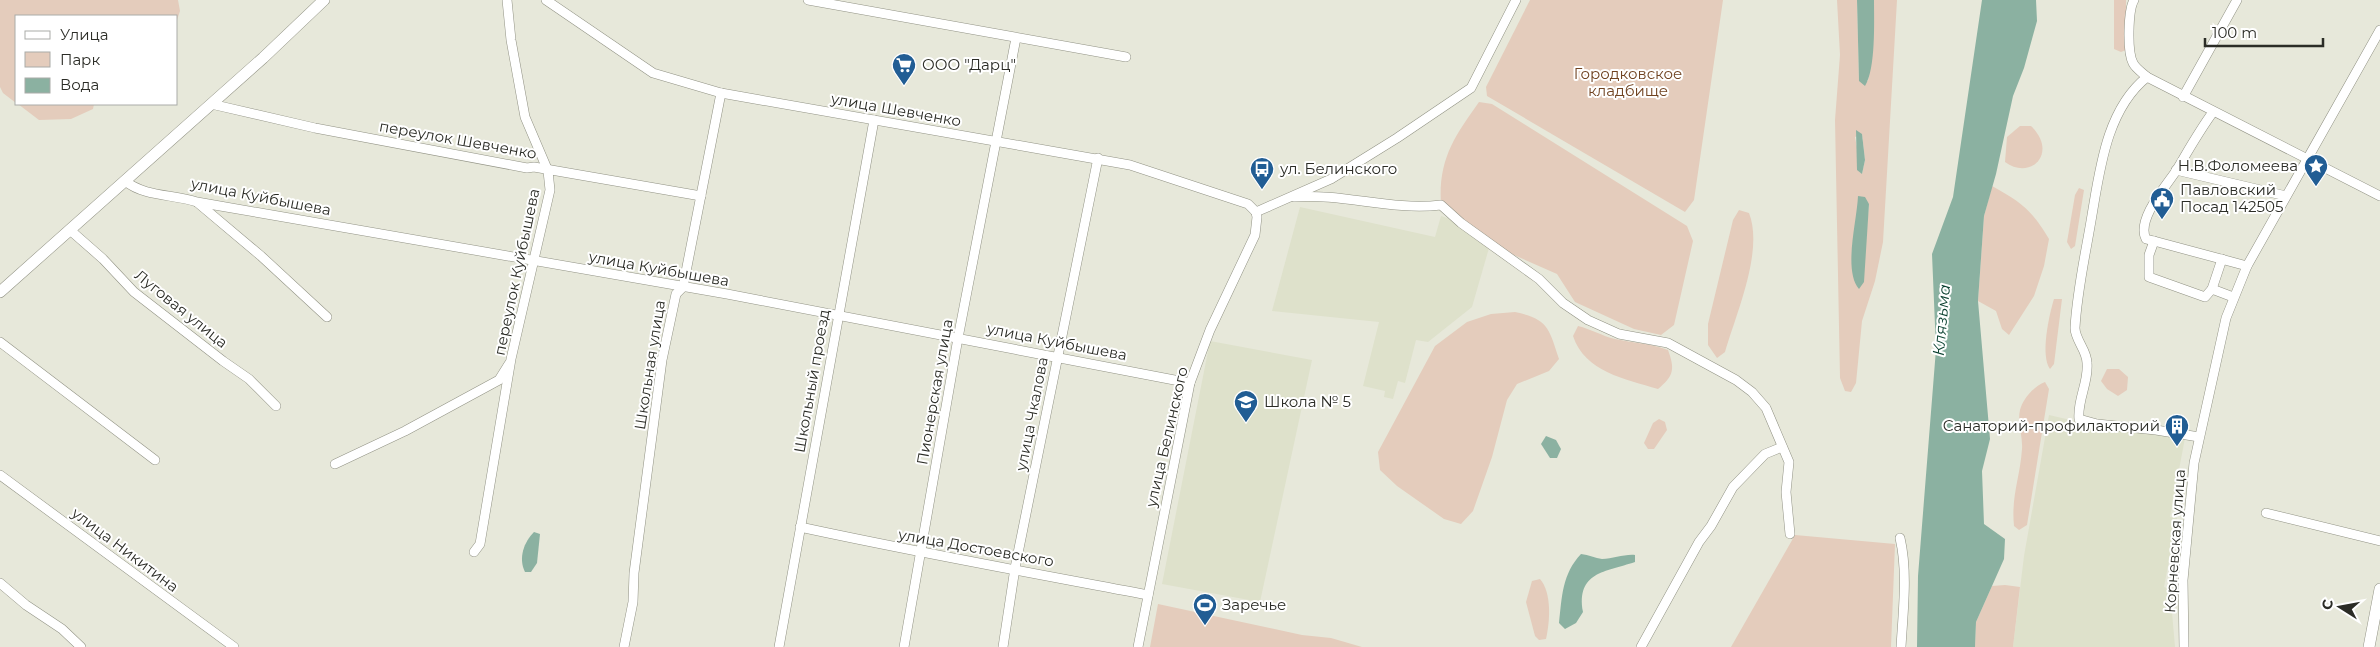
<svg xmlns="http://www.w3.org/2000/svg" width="2380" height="647" font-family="Montserrat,sans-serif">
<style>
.built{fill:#dee1cb}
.green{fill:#e4ccbc;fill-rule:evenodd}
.water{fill:#8bb1a1}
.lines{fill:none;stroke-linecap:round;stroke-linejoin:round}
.minor-casing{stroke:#919284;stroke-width:10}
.tertiary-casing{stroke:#919284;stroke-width:12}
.minor{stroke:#fff;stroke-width:9}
.tertiary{stroke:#fff;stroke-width:11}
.labels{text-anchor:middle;stroke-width:4;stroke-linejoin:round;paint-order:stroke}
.poi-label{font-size:15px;fill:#2b2c26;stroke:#fff;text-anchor:start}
.park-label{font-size:15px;fill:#704321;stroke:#fff}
.street-label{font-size:15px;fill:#2b2c26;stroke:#fff}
.water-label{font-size:16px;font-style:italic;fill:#073e2d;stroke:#fff}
</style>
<rect width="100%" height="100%" fill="#e7e8da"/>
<g class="built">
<polygon points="1300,207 1435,237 1441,216 1450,219 1489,248 1472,307 1428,342 1416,340 1405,383 1398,381 1393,399 1384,397 1385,391 1363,386 1379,322 1272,311"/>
<polygon points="1210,341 1312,360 1260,602 1162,584"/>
<polygon points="2049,415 2114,430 2185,438 2170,517 2177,518 2164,587 2170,589 2175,647 2013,647 2024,556"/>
</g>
<g class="green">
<polygon points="0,0 178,0 180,11 176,23 176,16 16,16 16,103 3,93 0,87"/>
<polygon points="1530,0 1723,0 1694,200 1685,212 1487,96 1486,87"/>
<path d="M1837,0H1857L1859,81H1868L1873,47L1874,0H1897L1883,242L1875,281L1862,321L1856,383L1851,392L1845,391L1840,378L1835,120L1840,55ZM1862,134L1865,160L1862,174L1855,137ZM1858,196L1869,204L1866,238Z"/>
<polygon points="2114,0 2126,0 2126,50 2121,52 2114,49"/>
<path d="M1479,102L1492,104L1687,226L1693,241L1674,325L1661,335L1634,329L1575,302L1557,274L1489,244L1441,205C1438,160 1454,137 1479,102Z"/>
<polygon points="18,104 17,104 94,104 93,109 71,119 39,120"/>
<path d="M2020,126H2031C2059,153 2030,181 2005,162L2007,137Z"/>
<path d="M1992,186C2021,202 2032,210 2049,239L2044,266L2034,296L2009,335L2002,329L1996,311L1978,301L1984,216Z"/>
<polygon points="2079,188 2084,190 2075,246 2071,249 2067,242 2075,195"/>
<path d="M1739,210L1749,213C1764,251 1736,314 1725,352L1717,358L1708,345V324L1733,220Z"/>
<path d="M2054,299H2062L2054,364L2050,369C2040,356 2049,315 2054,299Z"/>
<path d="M1515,312C1548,319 1549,328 1559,359L1549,371L1517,384L1507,400L1492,457L1473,511L1461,524L1444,519L1397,486L1380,470L1378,452L1435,346L1467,322L1491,314Z"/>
<path d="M1578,326C1591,329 1602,336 1615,339C1633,343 1650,343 1668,350C1675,369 1674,376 1658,389C1625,379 1585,372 1573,336Z"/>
<polygon points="2107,369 2119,369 2128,377 2127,390 2118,396 2107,389 2101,381"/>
<path d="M2045,382L2049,389L2027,525L2019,530L2014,526C2011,496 2020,478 2022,449C2023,436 2017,423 2020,410C2023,399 2034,386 2045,382Z"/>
<polygon points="1659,419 1665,422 1667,430 1654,449 1648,449 1644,443 1653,423"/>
<polygon points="1795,535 1895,544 1891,647 1731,647"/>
<path d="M1540,579C1552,593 1550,621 1546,639L1539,640L1535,636L1526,602L1532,581Z"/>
<polygon points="2005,585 2020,587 2013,647 1975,647 1976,622 1992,586"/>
<polygon points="1158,604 1302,635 1331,638 1362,647 1150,647"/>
</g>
<g class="water">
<path d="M1857,0H1874C1874,21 1876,69 1865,86L1859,81Z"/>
<polygon points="1982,0 2036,0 2037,21 2024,68 2013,96 1996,174 1984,216 1978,301 1990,439 1982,471 1984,524 2005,539 2004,559 1976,622 1975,647 1917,647 1918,576 1936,349 1932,254 1953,197"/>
<polygon points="1856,130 1862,134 1865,160 1862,174 1857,170"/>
<path d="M1858,196L1865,197L1869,204L1864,282L1859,289C1843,270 1857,221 1858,196Z"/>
<polygon points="1546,436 1556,440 1561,449 1557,458 1550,458 1541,444"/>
<path d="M534,532L540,534L537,563L531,572H525C518,558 524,542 534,532Z"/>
<path d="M1581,554C1589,555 1595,558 1602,559C1613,559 1624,554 1635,555V562C1605,572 1576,572 1583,612L1576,623L1565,629L1559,623C1562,597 1562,574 1581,554Z"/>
</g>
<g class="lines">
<g class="minor-casing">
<g id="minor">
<polyline points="546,0 653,73 721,93 1130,165 1248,204 1256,212"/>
<polyline points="808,0 1126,57"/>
<path d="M2134,0C2128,10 2127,52 2133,63C2136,69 2143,73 2147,77L2380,196"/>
<path d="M2147,77C2107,109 2100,168 2092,215C2086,252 2077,290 2075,328C2075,340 2087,350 2087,363C2089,382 2077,400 2079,419L2097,424L2156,430L2199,437"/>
<polyline points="2183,97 2237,0"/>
<polyline points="211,104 315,128 527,168 534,167 701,196"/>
<path d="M2213,112C2199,131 2188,151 2176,171C2166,186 2136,220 2146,239L2154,241L2247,266"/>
<polyline points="2176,170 2286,196"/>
<path d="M125,181C145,197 173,194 197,202L727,294L1190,383"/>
<path d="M1294,197C1343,193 1391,211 1441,205L1461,223L1539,279L1563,303L1588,320L1619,334L1668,343L1736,380L1752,392L1766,408L1789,462L1786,492L1790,534"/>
<polyline points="198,203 261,256 327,317"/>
<polyline points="1256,212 1331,179 1397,138 1471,88 1516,0"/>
<polyline points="70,230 103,259 134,292 223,361 249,379 276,406"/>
<polyline points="2154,241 2149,255 2149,277 2205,297 2212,289 2222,259"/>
<polyline points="2212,289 2233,297"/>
<polyline points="0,342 155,460"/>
<polyline points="335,464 405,431 499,380 509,364"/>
<polyline points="0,475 234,647"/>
<polyline points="2266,513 2380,541"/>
<path d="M800,527C915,552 1032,573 1148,595"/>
<path d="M1900,538C1908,572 1903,612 1901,647"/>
<polyline points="474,552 480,544 511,359 550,190 548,171 525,117 511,40 507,0"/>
<polyline points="0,583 26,605 62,629 81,647"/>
<polyline points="624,647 633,602 634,573 662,360 676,294 683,287 721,93"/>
<polyline points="779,647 874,120"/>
<polyline points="904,647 958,338 1016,38"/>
<polyline points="1003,647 1015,568 1098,158"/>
<polyline points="1138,647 1190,383 1210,330 1255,235 1257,217 1256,212"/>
<polyline points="1641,647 1699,542 1711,526 1733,487 1765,454 1782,447"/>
<polyline points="2184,647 2183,580 2194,463 2226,318 2247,266 2380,30"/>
</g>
</g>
<g class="tertiary-casing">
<g id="tertiary">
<polyline points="0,292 263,58 324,0"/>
<polyline points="2369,647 2380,589"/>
</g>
</g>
<use href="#minor" class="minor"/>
<use href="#tertiary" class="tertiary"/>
</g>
<defs>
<g id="supermarket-pin" transform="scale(1.25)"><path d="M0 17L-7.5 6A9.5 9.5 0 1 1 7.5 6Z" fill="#215d94" stroke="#fff"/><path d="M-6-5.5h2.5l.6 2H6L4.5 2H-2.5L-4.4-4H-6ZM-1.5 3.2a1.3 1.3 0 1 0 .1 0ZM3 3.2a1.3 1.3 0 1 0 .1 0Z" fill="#fff"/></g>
<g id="sight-pin" transform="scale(1.25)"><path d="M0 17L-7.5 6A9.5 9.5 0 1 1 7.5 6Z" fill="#215d94" stroke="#fff"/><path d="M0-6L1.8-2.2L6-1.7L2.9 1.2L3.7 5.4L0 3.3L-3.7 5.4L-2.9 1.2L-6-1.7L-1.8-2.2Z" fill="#fff"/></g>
<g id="bus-pin" transform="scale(1.25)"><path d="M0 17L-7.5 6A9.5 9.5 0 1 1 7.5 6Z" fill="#215d94" stroke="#fff"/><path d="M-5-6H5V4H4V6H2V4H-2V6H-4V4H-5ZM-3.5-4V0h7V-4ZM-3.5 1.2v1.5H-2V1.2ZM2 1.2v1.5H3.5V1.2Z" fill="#fff"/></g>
<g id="civic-pin" transform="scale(1.25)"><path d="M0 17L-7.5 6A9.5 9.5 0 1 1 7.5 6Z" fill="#215d94" stroke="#fff"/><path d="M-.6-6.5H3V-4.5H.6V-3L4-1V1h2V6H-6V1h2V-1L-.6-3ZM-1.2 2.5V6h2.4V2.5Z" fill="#fff"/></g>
<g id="school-pin" transform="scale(1.25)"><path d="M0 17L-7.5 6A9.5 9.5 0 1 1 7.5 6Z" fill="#215d94" stroke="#fff"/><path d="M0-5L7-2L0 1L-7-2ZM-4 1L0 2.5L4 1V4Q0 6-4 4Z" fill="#fff"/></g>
<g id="building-pin" transform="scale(1.25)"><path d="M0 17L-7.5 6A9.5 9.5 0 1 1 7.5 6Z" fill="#215d94" stroke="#fff"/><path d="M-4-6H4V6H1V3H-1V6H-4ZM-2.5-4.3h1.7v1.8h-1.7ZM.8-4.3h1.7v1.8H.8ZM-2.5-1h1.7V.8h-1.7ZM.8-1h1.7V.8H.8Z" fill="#fff"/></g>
<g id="stadium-pin" transform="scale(1.25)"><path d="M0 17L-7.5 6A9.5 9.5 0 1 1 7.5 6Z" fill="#215d94" stroke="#fff"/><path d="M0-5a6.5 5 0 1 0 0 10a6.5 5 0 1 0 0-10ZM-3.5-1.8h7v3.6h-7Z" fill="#fff"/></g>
</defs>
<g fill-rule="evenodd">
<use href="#supermarket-pin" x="904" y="65"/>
<use href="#sight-pin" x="2316" y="166"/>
<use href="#bus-pin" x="1262" y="169"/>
<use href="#civic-pin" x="2162" y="199"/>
<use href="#school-pin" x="1246" y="402"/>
<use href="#building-pin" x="2177" y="426"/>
<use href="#stadium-pin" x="1205" y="605"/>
</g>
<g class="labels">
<g class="poi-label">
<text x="922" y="70">ООО "Дарц"</text>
<text x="2298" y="171" text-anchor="end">Н.В.Фоломеева</text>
<text x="1280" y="174">ул. Белинского</text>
<text x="2180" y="195">Павловский<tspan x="2180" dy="17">Посад 142505</tspan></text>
<text x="1264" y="407">Школа № 5</text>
<text x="2160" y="431" text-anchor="end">Санаторий-профилакторий</text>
<text x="1222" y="610">Заречье</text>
</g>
<g class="park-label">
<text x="1628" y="79">Городковское<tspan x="1628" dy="17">кладбище</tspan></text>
</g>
<g class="street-label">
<text transform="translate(896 110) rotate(10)" y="5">улица Шевченко</text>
<text transform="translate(458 140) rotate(10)" y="5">переулок Шевченко</text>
<text transform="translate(261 197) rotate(11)" y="5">улица Куйбышева</text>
<text transform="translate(659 269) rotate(10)" y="5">улица Куйбышева</text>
<text transform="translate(517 272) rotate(-78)" y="5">переулок Куйбышева</text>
<text transform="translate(181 309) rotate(39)" y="5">Луговая улица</text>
<text transform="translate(1057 342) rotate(11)" y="5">улица Куйбышева</text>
<text transform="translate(650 365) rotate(-81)" y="5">Школьная улица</text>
<text transform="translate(812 381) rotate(-80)" y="5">Школьный проезд</text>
<text transform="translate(935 392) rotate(-80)" y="5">Пионерская улица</text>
<text transform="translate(1032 414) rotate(-79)" y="5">улица Чкалова</text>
<text transform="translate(1167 437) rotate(-77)" y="5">улица Белинского</text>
<text transform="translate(2175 541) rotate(-86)" y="5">Корневская улица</text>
<text transform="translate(976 548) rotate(10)" y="5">улица Достоевского</text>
<text transform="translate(125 550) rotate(37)" y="5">улица Никитина</text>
</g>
<g class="water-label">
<text transform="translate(1941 320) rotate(-85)" y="6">Клязьма</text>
</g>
</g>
<rect x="15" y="15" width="162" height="90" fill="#ffffff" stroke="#aaaba8"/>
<rect x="25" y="31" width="25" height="8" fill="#ffffff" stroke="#aaaba8"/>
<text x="60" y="40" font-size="15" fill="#2b2c26">Улица</text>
<rect x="25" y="52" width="25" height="15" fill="#e4ccbc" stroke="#aaaba8"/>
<text x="60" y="65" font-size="15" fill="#2b2c26">Парк</text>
<rect x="25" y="78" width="25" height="15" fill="#8bb1a1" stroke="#aaaba8"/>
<text x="60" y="90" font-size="15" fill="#2b2c26">Вода</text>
<g transform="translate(2340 607) rotate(281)" stroke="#ffffff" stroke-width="4" paint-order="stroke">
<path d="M0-4L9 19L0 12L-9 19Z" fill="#2b2c26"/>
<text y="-8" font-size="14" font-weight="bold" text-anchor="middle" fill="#2b2c26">С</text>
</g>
<path d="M2205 38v8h118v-8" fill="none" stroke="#2b2c26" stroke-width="2.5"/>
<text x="2212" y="38" font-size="15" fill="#2b2c26" stroke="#ffffff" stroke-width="4" paint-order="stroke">100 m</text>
</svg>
